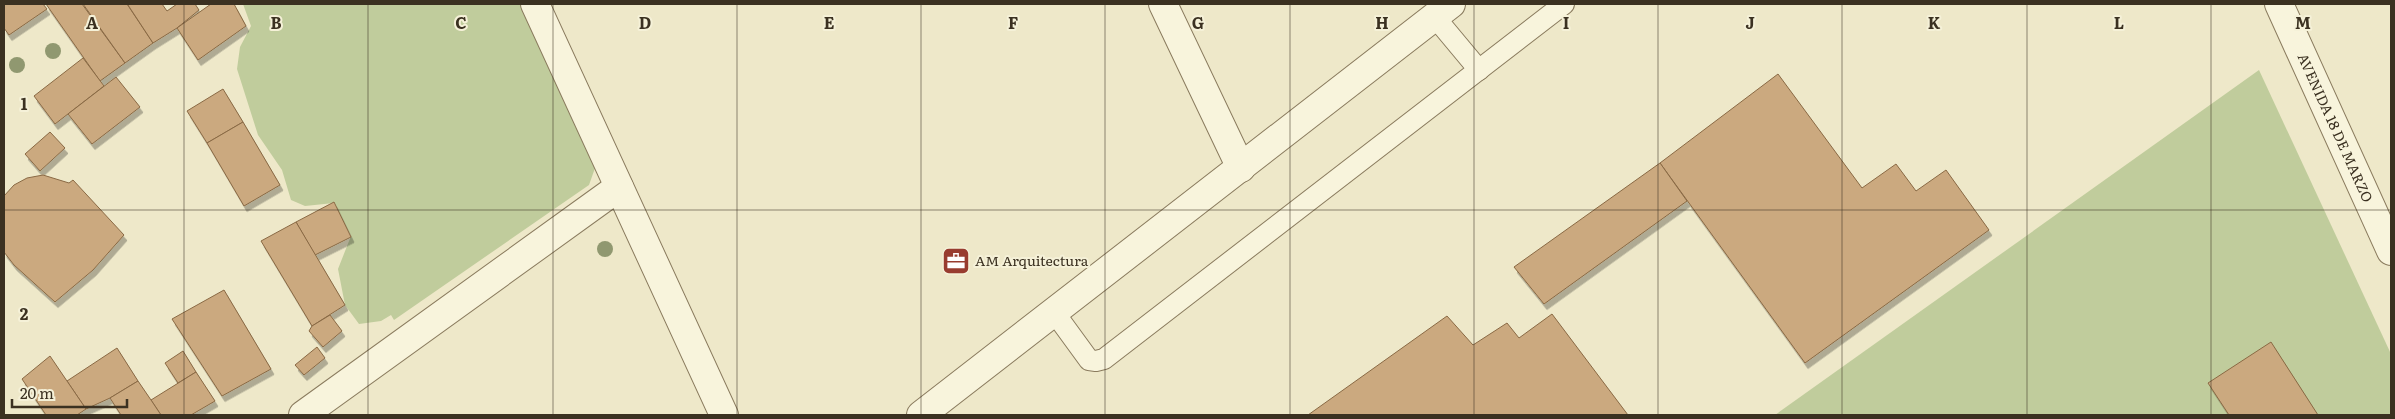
<svg xmlns="http://www.w3.org/2000/svg" width="2395" height="419" font-family="Literata,serif">
<style>
.green{fill:#c0cc9c}
.building{fill:#cba97f;stroke:#896944;filter:url(#shadow)}
.lines{fill:none;stroke-linecap:round;stroke-linejoin:round}
.service-casing{stroke:#8a7b5e;stroke-width:22}
.minor-casing{stroke:#8a7b5e;stroke-width:30}
.service{stroke:#f8f4dc;stroke-width:20}
.minor{stroke:#f8f4dc;stroke-width:28}
.tree{fill:#909870}
.grid{fill:none;stroke:#3b3121;stroke-width:1;stroke-opacity:0.55}
.labels{text-anchor:middle;stroke-width:4;stroke-linejoin:round;paint-order:stroke}
.street-label{font-size:14px;fill:#3b3121;stroke:#f5f1d8}
.poi-label{font-size:14px;fill:#3b3121;stroke:#f5f1d8;text-anchor:start}
.grid-label{font-size:16px;text-anchor:middle;font-weight:bold;fill:#3b3121;stroke:#f5f1d8;stroke-width:4;stroke-linejoin:round;paint-order:stroke}
</style>
<defs>
<filter id="shadow"><feDropShadow dx="3" dy="5.5" stdDeviation="0" flood-color="#0004"/></filter>
</defs>
<rect width="100%" height="100%" fill="#eee8c9"/>
<g class="green">
<polygon points="243,4 531,4 600,154 589,185 394,320 391,315 381,321 359,324 345,305 338,269 351,236 334,203 305,206 291,200 282,170 258,135 237,69 240,47 251,26"/>
<polygon points="2259,70 2391,354 2391,415 1775,415"/>
</g>
<g class="building">
<polygon points="4,4 43,4 47,9 9,35 4,28"/>
<polygon points="46,4 82,4 125,63 100,81"/>
<polygon points="83,4 127,4 153,43 125,63"/>
<polygon points="129,4 162,4 167,11 177,4 195,4 199,10 177,28 153,43 128,5"/>
<polygon points="211,4 234,4 246,26 198,60 177,28"/>
<polygon points="83,58 104,86 55,124 34,96"/>
<polygon points="1778,74 1862,188 1896,164 1916,191 1946,170 1989,230 1805,363 1660,163"/>
<polygon points="116,77 140,107 92,144 68,114"/>
<polygon points="223,89 243,122 207,143 187,111"/>
<polygon points="243,122 280,185 244,206 207,143"/>
<polygon points="50,132 65,148 40,171 25,154"/>
<polygon points="1660,163 1687,201 1544,304 1514,267"/>
<polygon points="43,175 69,183 73,180 124,235 93,270 55,302 14,265 4,252 4,196 14,185 27,178"/>
<polygon points="334,202 351,237 315,255 296,222"/>
<polygon points="296,222 345,305 312,326 261,241"/>
<polygon points="224,290 271,369 222,396 172,319"/>
<polygon points="1552,314 1628,415 1308,415 1447,316 1473,345 1507,323 1519,338"/>
<polygon points="330,315 342,331 323,347 309,331 312,326"/>
<polygon points="2271,342 2318,415 2229,415 2208,383"/>
<polygon points="317,347 325,358 304,375 295,365"/>
<polygon points="117,348 138,381 110,398 86,409 67,381"/>
<polygon points="183,351 196,372 178,383 165,363"/>
<polygon points="50,356 86,409 77,415 46,415 22,379"/>
<polygon points="196,372 215,401 191,415 161,415 151,400"/>
<polygon points="138,381 151,400 161,415 121,415 110,398"/>
</g>
<g class="lines">
<g class="service-casing">
<g id="service">
<polyline points="1434,16 1479,70"/>
<polyline points="1054,312 1089,360 1096,361 1104,359 1564,4"/>
</g>
</g>
<g class="minor-casing">
<g id="minor">
<polyline points="535,4 724,415"/>
<polyline points="1163,4 1241,168"/>
<path id="s1" d="M2279,4L2391,251"/>
<polyline points="303,415 619,187"/>
<polyline points="921,415 1451,4"/>
</g>
</g>
<use href="#service" class="service"/>
<use href="#minor" class="minor"/>
</g>
<g class="tree">
<circle cx="53" cy="51" r="8"/>
<circle cx="17" cy="65" r="8"/>
<circle cx="605" cy="249" r="8"/>
</g>
<path class="grid" d="M184,4V415M368,4V415M553,4V415M737,4V415M921,4V415M1105,4V415M1290,4V415M1474,4V415M1658,4V415M1842,4V415M2027,4V415M2211,4V415M4,210H2391"/>
<defs>
<g id="office-square" transform="scale(1.4375)"><rect x="-9" y="-9" width="18" height="18" rx="4" fill="#983c2f" stroke="#f5f1d8"/><path d="M-6-3h4V-5.5h4V-3h4V5H-6ZM-1-4.5V-3h2v-1.5ZM-6 0V1H6V0Z" fill="#fff"/></g>
</defs>
<g fill-rule="evenodd">
<use href="#office-square" x="956" y="261"/>
</g>
<g class="labels">
<g class="street-label">
<text dy="5" stroke="none"><textPath href="#s1" startOffset="136">AVENIDA 18 DE MARZO</textPath></text>
</g>
<g class="poi-label">
<text x="975" y="266">AM Arquitectura</text>
</g>
</g>
<g class="grid-label">
<text x="92" y="29">A</text>
<text x="276" y="29">B</text>
<text x="461" y="29">C</text>
<text x="645" y="29">D</text>
<text x="829" y="29">E</text>
<text x="1013" y="29">F</text>
<text x="1198" y="29">G</text>
<text x="1382" y="29">H</text>
<text x="1566" y="29">I</text>
<text x="1750" y="29">J</text>
<text x="1934" y="29">K</text>
<text x="2119" y="29">L</text>
<text x="2303" y="29">M</text>
<text x="24" y="110">1</text>
<text x="24" y="320">2</text>
</g>
<rect width="2395" height="419" fill="none" stroke="#3b3121" stroke-width="10"/>
<path d="M12 399v8h115v-8" fill="none" stroke="#3b3121" stroke-width="2.5"/>
<text x="20" y="399" font-size="15" fill="#3b3121" stroke="#f5f1d8" stroke-width="4" paint-order="stroke">20 m</text>
</svg>
